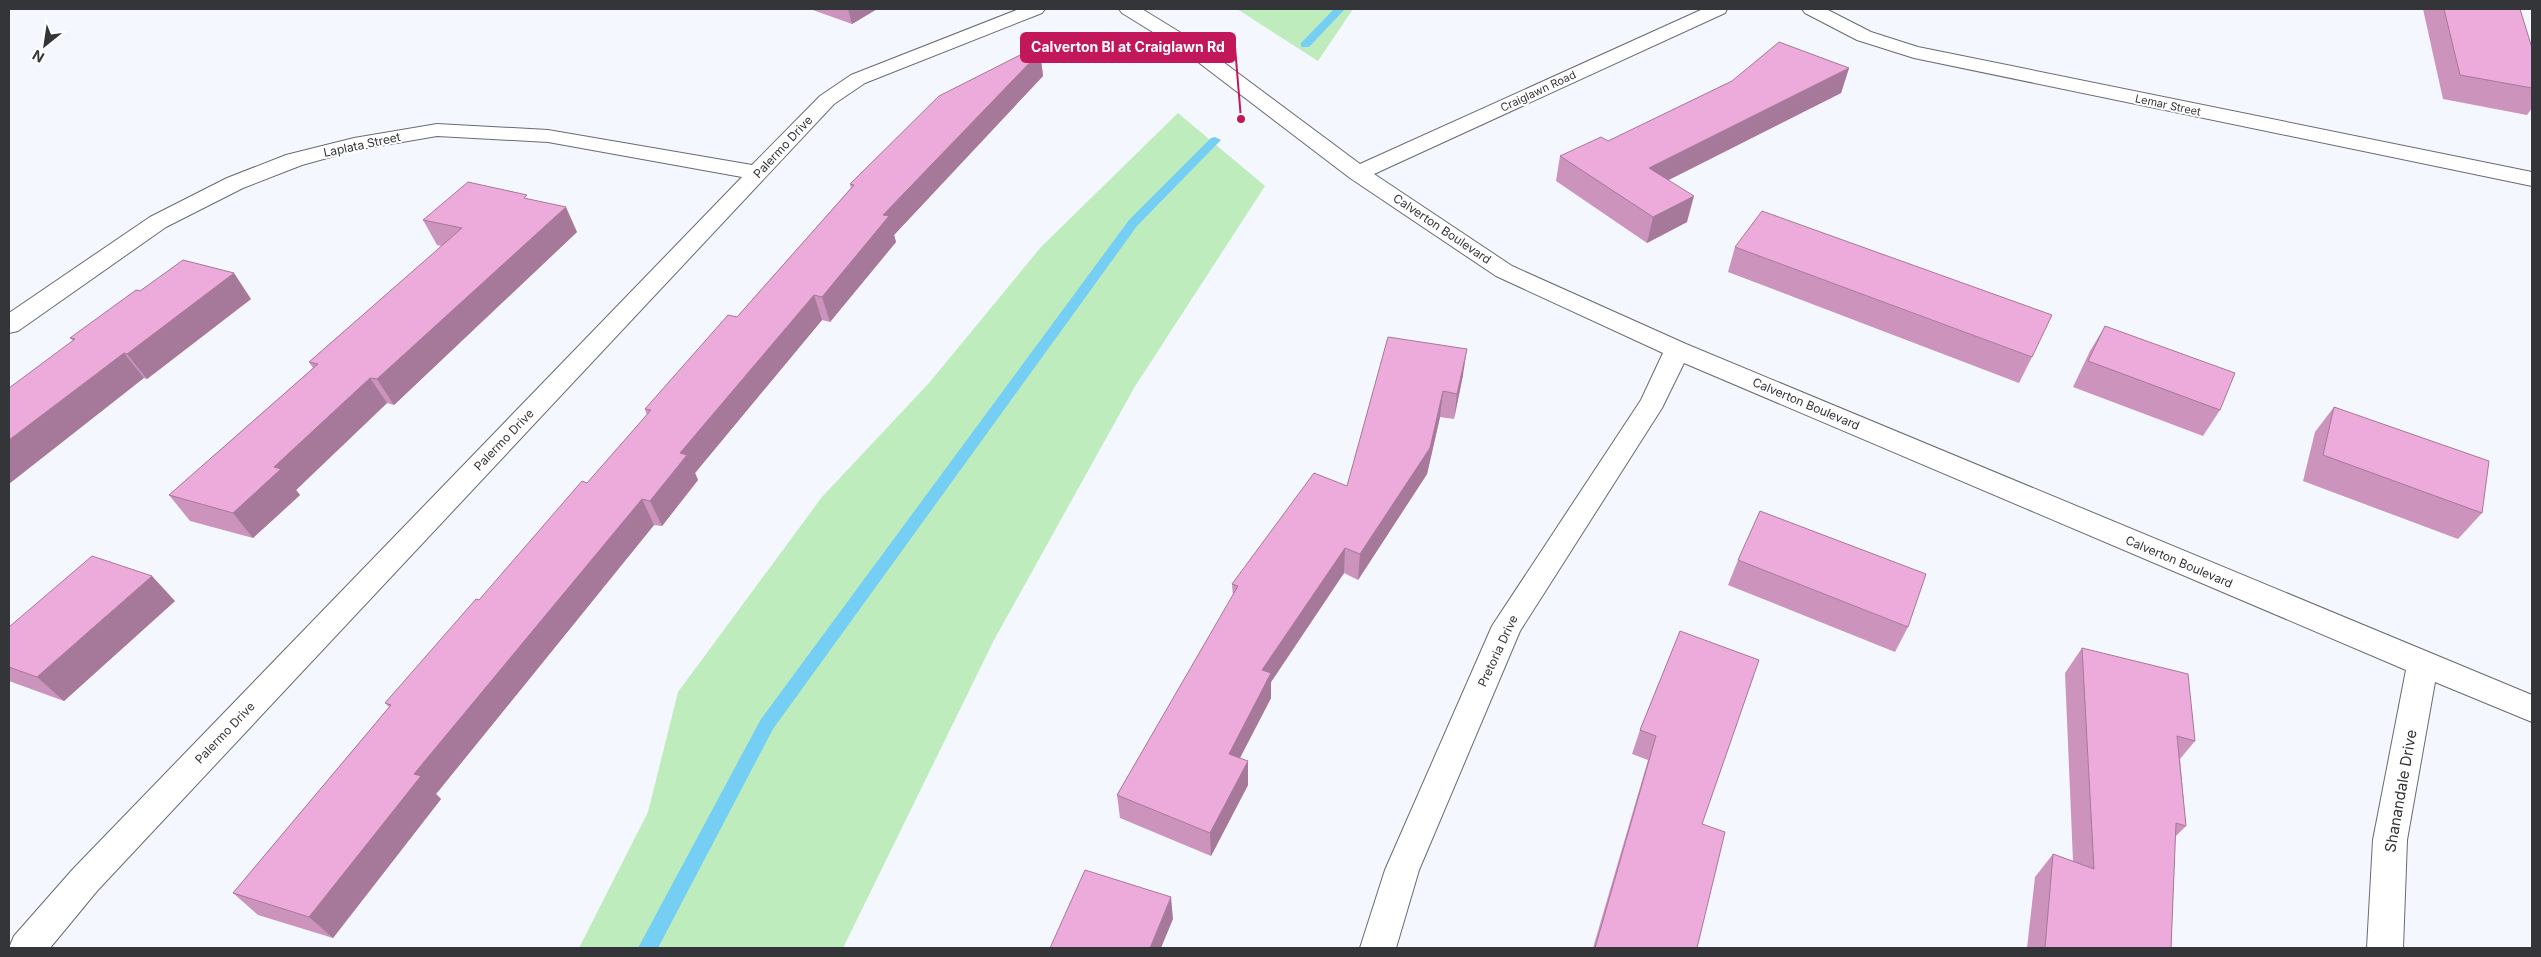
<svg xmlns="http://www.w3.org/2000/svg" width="2541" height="957" font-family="Inter,sans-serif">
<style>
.green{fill:#bfecbd}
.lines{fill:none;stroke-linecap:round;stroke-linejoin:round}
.stream{fill:#75cef4;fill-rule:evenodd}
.minor-casing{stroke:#696b72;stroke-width:2}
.minor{fill:#fff;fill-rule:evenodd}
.wall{fill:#cc93bd}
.shaded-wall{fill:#a6789a}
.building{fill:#edabdc;stroke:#a6789a}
.labels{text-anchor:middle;stroke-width:4;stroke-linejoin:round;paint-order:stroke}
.far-street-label{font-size:11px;fill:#343538;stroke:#fff}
.street-label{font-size:12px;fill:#343538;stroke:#fff}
.near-street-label{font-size:15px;fill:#343538;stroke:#fff}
.leader{fill:none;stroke:#c2185b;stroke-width:2}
.callout-dot{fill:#c2185b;stroke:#fff;stroke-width:2}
.callout{fill:#c2185b;stroke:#c2185b;stroke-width:2}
.callout-label{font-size:14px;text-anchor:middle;font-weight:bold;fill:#fff}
</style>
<rect width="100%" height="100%" fill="#f4f7fe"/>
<g class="green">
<polygon points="1237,9 1353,9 1318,61"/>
<polygon points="1178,113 1265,186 1134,388 994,640 843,948 579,948 648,812 678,692 822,497 929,383 1041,247"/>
</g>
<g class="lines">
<g class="stream">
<polygon points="1334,9 1345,9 1309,47 1301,47 1301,43"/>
<polygon points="1215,137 1221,140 1219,142 1137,226 773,729 658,948 638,948 761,719 1129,220 1211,138"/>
</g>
<g class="minor-casing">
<g id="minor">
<polygon points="1019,9 1045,9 1042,13 865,83 834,104 97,891 50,948 9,948 14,936 73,869 742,177 548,142 437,136 356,150 302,165 243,188 166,227 18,331 9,333 9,313 150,217 227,178 286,155 354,138 437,124 548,130 752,165 820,96 851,75"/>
<polygon points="1119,9 1142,9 1199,44 1360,164 1703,9 1727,9 1725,13 1374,174 1512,266 1686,344 2532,695 2532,722 2435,682 2407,840 2403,948 2367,948 2373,840 2406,670 1684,363 1662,408 1520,631 1419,870 1396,948 1360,948 1385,870 1492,626 1641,400 1663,353 1496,276 1350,178 1185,52 1122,13"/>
<polygon points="1802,9 1826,9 1871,32 1918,47 2532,172 2532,186 1914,58 1857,40 1805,13"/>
</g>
</g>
<use href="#minor" class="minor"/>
</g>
<g class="wall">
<polygon points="810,9 877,9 852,24"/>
<polygon points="2423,9 2520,9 2532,48 2532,108 2527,115 2443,99"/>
<polygon points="1040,52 1043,76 894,235 896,242 830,322 822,320 695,473 698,480 662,526 654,525 436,794 441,799 333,938 258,915 233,893 389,707 385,703 479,600 587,483 647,415 645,409 737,317 851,188 850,184"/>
<polygon points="1849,68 1841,93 1668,180 1687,222 1647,243 1556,181 1560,156"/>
<polygon points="529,199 577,232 394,405 387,403 296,490 300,495 253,538 190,521 169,495 313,368 309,362 442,246 437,245 423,220"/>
<polygon points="1735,247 2032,357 2019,383 1728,272"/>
<polygon points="140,291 251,299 147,379 144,378 73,341 70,338"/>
<polygon points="2105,326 2220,410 2203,436 2073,387 2090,351"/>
<polygon points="1388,337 1463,375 1454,419 1440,417 1427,474 1358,580 1344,573 1271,682 1271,698 1240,758 1248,761 1248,785 1211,856 1120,818 1117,795 1233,596 1232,584 1347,486"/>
<polygon points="2334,407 2482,513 2458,539 2303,481 2315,432"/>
<polygon points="1738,560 1908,627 1895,652 1728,585"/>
<polygon points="175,601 64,701 9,681 9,627"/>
<polygon points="1680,631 1702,824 1697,948 1593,948 1648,760 1632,754 1640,730"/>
<polygon points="2082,648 2195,741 2180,759 2186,826 2175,837 2171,948 2027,948 2035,877 2053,854 2073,861 2065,673"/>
</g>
<g class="shaded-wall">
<polygon points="848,9 877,9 852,24"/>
<polygon points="1040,52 1043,76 894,235 896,242 830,322 822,297 883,215"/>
<polygon points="1849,68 1841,93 1643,193 1649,168"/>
<polygon points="1694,196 1687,222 1647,243 1653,217"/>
<polygon points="566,207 577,232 394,405 377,379"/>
<polygon points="234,273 251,299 147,379 127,354"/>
<polygon points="814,295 822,320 695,473 698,480 662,526 650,501 680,453"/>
<polygon points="1467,349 1463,375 1454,419 1457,394"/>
<polygon points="124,353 144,378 9,484 9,440"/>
<polygon points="370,378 387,403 296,490 300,495 253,538 233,513 274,467"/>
<polygon points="1443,391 1440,417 1427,474 1358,580 1360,554"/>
<polygon points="642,499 654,525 436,794 441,799 333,938 309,917 414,774"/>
<polygon points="1345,548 1344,573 1271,682 1271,698 1230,777 1229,754 1262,670"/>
<polygon points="152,576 175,601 64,701 37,677"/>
<polygon points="1248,761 1248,785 1211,856 1210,833"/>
<polygon points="1171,897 1173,919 1161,948 1150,948"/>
</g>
<g class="building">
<polygon points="2444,9 2520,9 2532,48 2532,88 2460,75"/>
<polygon points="1779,42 1849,68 1649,168 1694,196 1653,217 1560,156 1601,137 1608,141 1732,81"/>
<polygon points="1036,47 1040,52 883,215 889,216 822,297 814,295 680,453 687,455 650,501 642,499 414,774 421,776 309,917 233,893 391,705 385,703 476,599 479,600 582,481 587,483 651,410 645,409 728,315 737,317 854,185 850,184 939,96"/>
<polygon points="468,182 527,195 524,198 566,207 377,379 370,378 274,467 281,469 233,513 169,495 318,364 309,362 462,228 423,220"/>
<polygon points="1762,211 2052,315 2032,357 1735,247"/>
<polygon points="183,260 234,273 127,354 124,353 9,440 9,388 75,339 70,338 136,290 140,291"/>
<polygon points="2105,326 2235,373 2220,410 2088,361"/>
<polygon points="1388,337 1467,349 1457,394 1443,391 1430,448 1360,554 1345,548 1262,670 1271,673 1229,754 1248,761 1210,833 1117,795 1238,586 1232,584 1314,473 1347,486"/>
<polygon points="2334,407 2489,461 2482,513 2323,455"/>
<polygon points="1760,511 1926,574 1908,627 1738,560"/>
<polygon points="92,556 152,576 37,677 9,667 9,627"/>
<polygon points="1680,631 1759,660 1702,824 1725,832 1697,948 1595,948 1656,736 1640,730"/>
<polygon points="2082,648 2188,674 2195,741 2177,736 2186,826 2176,823 2171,948 2045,948 2053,854 2094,869"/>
<polygon points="1085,870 1171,897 1150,948 1050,948"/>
</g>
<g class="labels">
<g class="far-street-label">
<text transform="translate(1538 91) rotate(-25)" y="4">Craiglawn Road</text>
<text transform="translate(2168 105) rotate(12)" y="4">Lemar Street</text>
</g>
<g class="street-label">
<text transform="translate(362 145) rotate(-12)" y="4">Laplata Street</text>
<text transform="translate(783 147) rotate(-47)" y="4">Palermo Drive</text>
<text transform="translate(1442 229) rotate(34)" y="4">Calverton Boulevard</text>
<text transform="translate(1806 404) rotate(23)" y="4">Calverton Boulevard</text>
<text transform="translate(504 440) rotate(-46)" y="4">Palermo Drive</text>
<text transform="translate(2179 562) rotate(23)" y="4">Calverton Boulevard</text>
<text transform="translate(1498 651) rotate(-65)" y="4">Pretoria Drive</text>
<text transform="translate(225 733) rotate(-46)" y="4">Palermo Drive</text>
</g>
<g class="near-street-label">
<text transform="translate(2401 791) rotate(-80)" y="5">Shanandale Drive</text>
</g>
</g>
<path class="leader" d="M1241 119L1235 47"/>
<circle class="callout-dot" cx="1241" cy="119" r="5"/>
<rect class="callout" x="1021" y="33" width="214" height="29" rx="5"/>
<g class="callout-label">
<text x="1128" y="52">Calverton Bl at Craiglawn Rd</text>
</g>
<rect width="2541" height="957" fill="none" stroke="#343538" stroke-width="20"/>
<g transform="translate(45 45) rotate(210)" stroke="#ffffff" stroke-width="4" paint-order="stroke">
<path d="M0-4L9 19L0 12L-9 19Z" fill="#343538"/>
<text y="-8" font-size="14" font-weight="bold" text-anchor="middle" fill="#343538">N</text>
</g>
</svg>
